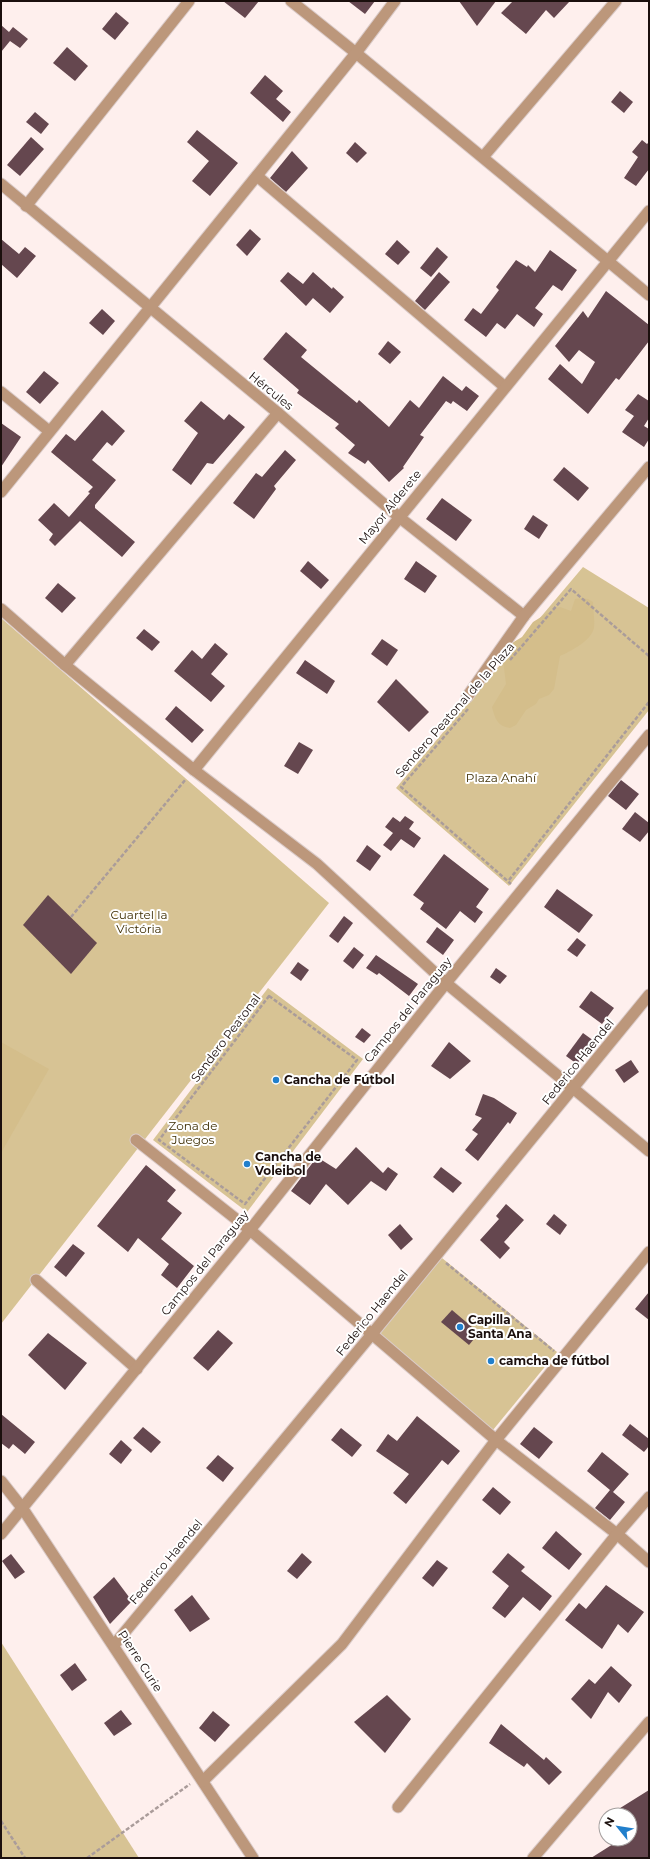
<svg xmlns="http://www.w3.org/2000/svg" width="650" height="1859" font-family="Montserrat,sans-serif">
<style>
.green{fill:#d7c394}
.forest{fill:#d4be8b}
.building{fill:#65474f}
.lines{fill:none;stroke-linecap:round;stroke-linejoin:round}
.minor-casing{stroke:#dacbc9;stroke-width:13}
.path{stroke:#aa9c9a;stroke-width:2.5;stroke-dasharray:4 2;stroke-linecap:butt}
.minor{stroke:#bc977b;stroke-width:11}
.poi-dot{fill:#217fcc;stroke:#fff;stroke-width:1.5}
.labels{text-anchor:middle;stroke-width:4;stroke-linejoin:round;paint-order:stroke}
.street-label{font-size:12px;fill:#1b0f0d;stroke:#fff}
.park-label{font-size:12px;fill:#3e2e03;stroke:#fff}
.poi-label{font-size:12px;font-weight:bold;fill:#1b0f0d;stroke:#fff;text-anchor:start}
</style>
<rect width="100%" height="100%" fill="#feefed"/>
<g class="green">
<polygon points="583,567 649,608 649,710 509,886 396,788"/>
<polygon points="1,618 329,903 1,1324"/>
<polygon points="268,988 363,1059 247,1212 153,1140"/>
<polygon points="442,1258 557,1352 493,1430 378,1333"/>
<polygon points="1,1642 139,1858 1,1858"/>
</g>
<g class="forest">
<path d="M582,598L588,599L593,602C593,609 595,622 594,628C591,641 571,651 560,656L554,689L549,695L539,699L536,704L526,710L516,725L510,728C497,726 495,718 492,707L506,684L503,660L504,654L512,643L522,637L533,622L554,609L560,607L571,611L575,599Z"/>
<polygon points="1,1042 49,1069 1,1153"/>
</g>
<g class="building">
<polygon points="223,1 259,1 245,18"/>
<polygon points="348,1 375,1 365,14"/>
<polygon points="459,1 496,1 477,26"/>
<polygon points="513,1 570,1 554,18 546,10 526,34 501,13"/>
<polygon points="116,12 129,23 115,40 102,29"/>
<polygon points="1,25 9,32 13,27 28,39 20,48 10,41 1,52"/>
<polygon points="67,47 88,66 75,81 53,63"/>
<polygon points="265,75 283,91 276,99 291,112 283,122 250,93"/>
<polygon points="620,91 633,102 624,113 611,102"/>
<polygon points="35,112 49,124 41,134 26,122"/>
<polygon points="197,130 238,163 210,196 192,181 209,161 187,142"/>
<polygon points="31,137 44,149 20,176 7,165"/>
<polygon points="642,140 647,144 649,142 649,169 636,186 624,178 638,157 632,152"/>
<polygon points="355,142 367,153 357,163 346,153"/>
<polygon points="292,151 308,168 286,192 270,178"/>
<polygon points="250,229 261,239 247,256 236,245"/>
<polygon points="1,239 19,254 25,247 36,256 17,278 1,264"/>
<polygon points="397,240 410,252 398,265 385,254"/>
<polygon points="437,247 448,257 431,277 420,268"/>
<polygon points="550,250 577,270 562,291 553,285 535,308 543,314 534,327 517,314 505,329 497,323 486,337 464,320 473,308 481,314 499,290 496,287 516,260 527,267 528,265 535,272"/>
<polygon points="288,272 303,284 313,272 332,289 333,287 344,297 330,313 313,298 306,306 280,281"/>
<polygon points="439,272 450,282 425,310 415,301"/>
<polygon points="606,291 649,325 649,341 619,380 616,378 588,414 548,379 560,364 582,384 595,362 579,350 569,362 555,346 583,311 588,318"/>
<polygon points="102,309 115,321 103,335 89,323"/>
<polygon points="286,332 307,350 301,357 357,403 359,400 389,427 410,400 419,408 443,376 462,391 466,386 479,396 467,411 453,401 451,404 446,401 420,435 424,437 403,467 404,468 389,482 368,460 365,464 348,453 355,445 335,428 339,424 297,393 299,390 263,359"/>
<polygon points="388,341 401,352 390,364 378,354"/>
<polygon points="44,371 59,383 40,404 26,392"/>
<polygon points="638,394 649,401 649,418 644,426 649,429 649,439 644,447 622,432 634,416 625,410"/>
<polygon points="201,401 224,420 229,414 245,427 213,464 207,463 191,485 172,470 198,433 184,421"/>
<polygon points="102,410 125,431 112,446 107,442 92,460 116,480 95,505 95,508 135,542 122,557 80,521 55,546 49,540 53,534 38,520 54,503 69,517 90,493 88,492 93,487 51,452 66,434 75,441"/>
<polygon points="1,423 21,437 1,467"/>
<polygon points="285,450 296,460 274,486 276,489 254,519 233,503 256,473 262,477"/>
<polygon points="564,467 589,488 578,501 553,480"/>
<polygon points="442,498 472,520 456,541 426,519"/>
<polygon points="533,515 548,525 539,539 524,529"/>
<polygon points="308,561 329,580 321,589 300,571"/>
<polygon points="416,561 437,576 425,593 404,579"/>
<polygon points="58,583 76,598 62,613 45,598"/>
<polygon points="144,629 160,642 152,651 136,638"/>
<polygon points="382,639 398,650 387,666 371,654"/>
<polygon points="215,643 228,654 211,674 225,686 211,702 174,671 192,650 202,659"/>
<polygon points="305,660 335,681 327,694 296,673"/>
<polygon points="396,679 429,712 409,732 377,702"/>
<polygon points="176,706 204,730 192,743 165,719"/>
<polygon points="299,742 313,750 298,774 284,766"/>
<polygon points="621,780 639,794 626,810 608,796"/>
<polygon points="635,812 649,823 649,831 640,842 622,829"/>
<polygon points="405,816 414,822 409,829 421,838 414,848 401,839 391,851 383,845 393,833 385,827 393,817 400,822"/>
<polygon points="367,845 381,856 370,871 356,861"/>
<polygon points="444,854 489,889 476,907 483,912 475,923 460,911 446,929 420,909 424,903 413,895"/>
<polygon points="557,889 593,915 579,933 544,907"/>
<polygon points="48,895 97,943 71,974 23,925"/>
<polygon points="344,916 353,923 338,943 329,936"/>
<polygon points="437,927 454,940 443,955 426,942"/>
<polygon points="577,938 586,945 577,957 567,950"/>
<polygon points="354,947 364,955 353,969 343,961"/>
<polygon points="376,955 418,984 409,996 379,973 377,975 366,968"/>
<polygon points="298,962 309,970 301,981 290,973"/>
<polygon points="496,968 507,976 500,984 490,977"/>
<polygon points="591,991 614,1008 602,1024 579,1007"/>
<polygon points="362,1028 371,1035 364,1043 355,1037"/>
<polygon points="583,1033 594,1041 577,1064 566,1056"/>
<polygon points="449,1042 471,1061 450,1079 431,1066"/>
<polygon points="631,1060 639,1072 624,1083 615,1070"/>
<polygon points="483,1094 494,1098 517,1113 510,1124 508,1122 478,1161 465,1150 478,1134 472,1130 482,1118 475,1115"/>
<polygon points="356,1147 383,1173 388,1167 398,1174 386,1191 371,1181 348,1205 326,1184 310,1205 291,1191 317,1157 336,1169"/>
<polygon points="146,1165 176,1190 167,1201 182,1213 161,1239 194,1266 177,1288 161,1275 169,1264 138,1238 128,1252 97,1226"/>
<polygon points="441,1167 462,1183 453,1193 433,1177"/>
<polygon points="506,1204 524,1220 504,1242 510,1248 500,1259 480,1240 499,1219 496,1216"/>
<polygon points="554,1214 567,1225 560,1235 546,1224"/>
<polygon points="400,1224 413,1239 401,1250 388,1235"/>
<polygon points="73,1244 85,1253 66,1277 54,1267"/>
<polygon points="649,1292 649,1320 635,1309"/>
<polygon points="452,1310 479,1333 469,1345 441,1322"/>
<polygon points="218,1330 233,1343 208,1371 193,1358"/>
<polygon points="48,1333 87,1363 65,1390 28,1355"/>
<polygon points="1,1414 35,1442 25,1454 13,1444 9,1449 1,1443"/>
<polygon points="417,1416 460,1451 448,1465 442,1460 406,1504 393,1493 409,1474 376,1451 388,1434 397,1441"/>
<polygon points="630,1424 649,1439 649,1446 644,1452 622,1435"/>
<polygon points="143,1427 161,1442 151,1453 133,1438"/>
<polygon points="534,1427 553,1442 539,1459 520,1444"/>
<polygon points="341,1428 362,1445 352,1457 331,1440"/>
<polygon points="121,1440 132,1450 121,1464 109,1454"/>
<polygon points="602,1452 629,1474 613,1492 625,1502 610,1520 595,1508 610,1490 587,1471"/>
<polygon points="218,1455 234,1468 223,1482 206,1468"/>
<polygon points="493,1487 511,1502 500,1515 482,1500"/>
<polygon points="556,1531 582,1554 569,1570 542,1548"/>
<polygon points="302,1553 312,1562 297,1579 287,1571"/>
<polygon points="508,1553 525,1567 521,1571 552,1596 540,1611 523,1597 505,1618 492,1608 509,1586 492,1572"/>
<polygon points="11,1554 25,1572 15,1579 2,1561"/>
<polygon points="437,1560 448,1568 433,1587 422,1578"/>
<polygon points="114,1577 132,1601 110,1624 93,1597"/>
<polygon points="606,1585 644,1612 628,1633 618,1624 602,1649 565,1620 579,1603 586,1609"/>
<polygon points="192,1595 210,1619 190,1632 174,1610"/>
<polygon points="75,1663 87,1680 72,1691 60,1675"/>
<polygon points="611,1666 632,1685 619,1703 608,1692 591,1719 571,1699 589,1679 595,1684"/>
<polygon points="387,1695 411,1719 385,1753 354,1722"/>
<polygon points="121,1710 132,1724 114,1736 104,1723"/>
<polygon points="213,1711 230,1725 215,1742 199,1728"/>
<polygon points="501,1724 544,1760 546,1757 562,1772 549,1785 527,1763 524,1767 489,1743"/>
<polygon points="649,1790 649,1858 591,1858 621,1839 630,1839 630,1815 609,1815"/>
</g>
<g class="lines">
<g class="minor-casing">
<g id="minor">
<polyline points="291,1 356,53 649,295"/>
<polyline points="483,157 616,1"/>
<polyline points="257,176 505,387"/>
<polyline points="1,184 278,413 399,517 524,616"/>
<polyline points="26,206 189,1"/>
<polyline points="1,392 49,431"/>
<polyline points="1,492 356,53 395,1"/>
<polyline points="1,609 65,665 194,770 317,864 446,983 649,1151"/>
<polyline points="65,665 278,413"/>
<polyline points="467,697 524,616 649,467"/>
<polyline points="194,770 649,211"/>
<polyline points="136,1140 250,1230 496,1440 617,1534 649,1562"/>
<polyline points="36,1280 137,1369"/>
<polyline points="1,1481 23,1509 253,1858"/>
<polyline points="1,1534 250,1230 446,983 649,735"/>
<polyline points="114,1645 372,1334 649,995"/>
<polyline points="203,1781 342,1644 496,1440 649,1252"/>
<polyline points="398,1807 617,1534 649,1497"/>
<polyline points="533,1858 649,1722"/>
</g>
</g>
<g class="path">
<polyline points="510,660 571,589 649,656"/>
<polyline points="468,709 401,787 511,884"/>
<polyline points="509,880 649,702"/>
<polyline points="71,917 186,779"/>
<polygon points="269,996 357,1060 245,1204 159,1140"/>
<polyline points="446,1263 554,1351"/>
<polyline points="1,1821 25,1858"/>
<polyline points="87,1858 190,1784"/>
</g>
<use href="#minor" class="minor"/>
</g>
<g class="poi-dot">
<circle cx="276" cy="1080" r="4"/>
<circle cx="247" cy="1164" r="4"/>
<circle cx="460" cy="1327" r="4"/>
<circle cx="491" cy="1361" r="4"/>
</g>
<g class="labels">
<g class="street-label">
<text transform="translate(271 391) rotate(39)" y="4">Hércules</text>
<text transform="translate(390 507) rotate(-51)" y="4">Mayor Alderete</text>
<text transform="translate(455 710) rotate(-49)" y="4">Sendero Peatonal de la Plaza</text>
<text transform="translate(408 1010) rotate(-51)" y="4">Campos del Paraguay</text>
<text transform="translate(226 1038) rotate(-53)" y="4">Sendero Peatonal</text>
<text transform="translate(578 1062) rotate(-51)" y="4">Federico Haendel</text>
<text transform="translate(205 1263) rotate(-51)" y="4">Campos del Paraguay</text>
<text transform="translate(372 1313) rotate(-51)" y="4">Federico Haendel</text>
<text transform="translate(166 1562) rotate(-50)" y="4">Federico Haendel</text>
<text transform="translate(140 1661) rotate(57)" y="4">Pierre Curie</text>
</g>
<g class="park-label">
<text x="501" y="782">Plaza Anahí</text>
<text x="139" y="919">Cuartel la<tspan x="139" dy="14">Victória</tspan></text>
<text x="193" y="1130">Zona de<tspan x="193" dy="14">Juegos</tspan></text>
</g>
<g class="poi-label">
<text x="284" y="1084">Cancha de Fútbol</text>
<text x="255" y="1161">Cancha de<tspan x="255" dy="14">Voleibol</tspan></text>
<text x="468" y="1324">Capilla<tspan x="468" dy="14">Santa Ana</tspan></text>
<text x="499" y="1365">camcha de fútbol</text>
</g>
</g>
<rect width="650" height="1859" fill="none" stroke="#1b0f0d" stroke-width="4"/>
<g transform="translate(618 1827) rotate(300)"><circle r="19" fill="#ffffff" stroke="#a49f9e"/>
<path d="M0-3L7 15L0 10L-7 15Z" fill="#217fcc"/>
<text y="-6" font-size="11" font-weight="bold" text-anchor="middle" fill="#1b0f0d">N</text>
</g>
</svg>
